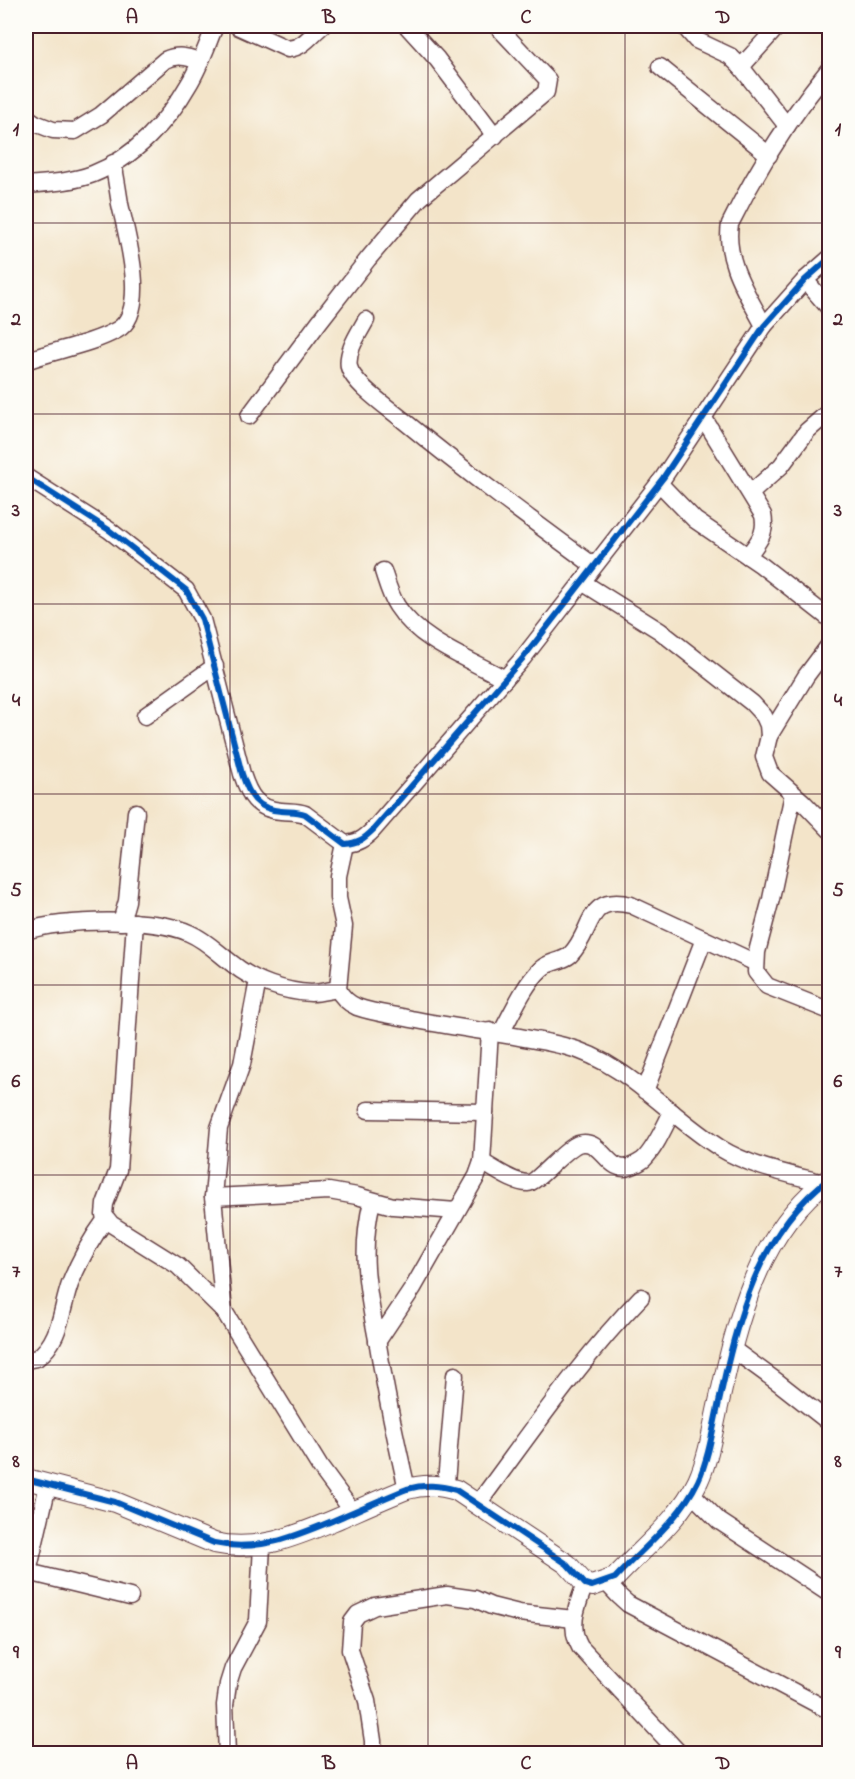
<svg xmlns="http://www.w3.org/2000/svg" width="855" height="1779" font-family="'Indie Flower',sans-serif">
<style>
.lines{fill:none;stroke-linecap:round;stroke-linejoin:round}
.minor-casing{stroke:#633d43;stroke-width:19}
.tertiary-casing{stroke:#633d43;stroke-width:22}
.minor{stroke:#fff;stroke-width:16}
.tertiary{stroke:#fff;stroke-width:20}
.cycleway-casing{stroke:#fdfcf7;stroke-width:10}
.cycleway{stroke:#0057b8;stroke-width:6}
.grid{fill:none;stroke:#4a1f2b;stroke-width:1.5;stroke-opacity:0.55}
.neatline{fill:none;stroke:#4a1f2b;stroke-width:2}
.grid-label{font-size:20px;text-anchor:middle;font-weight:bold;fill:#4a1f2b}
</style>
<rect width="100%" height="100%" fill="#fdfcf7"/>
<filter id="ink" filterUnits="userSpaceOnUse"><feTurbulence type="fractalNoise" baseFrequency=".0167" numOctaves="2"/><feDisplacementMap in="SourceGraphic" scale="12" xChannelSelector="R" yChannelSelector="G"/><feConvolveMatrix kernelMatrix="1 2 1 2 8 2 1 2 1" color-interpolation-filters="sRGB"/></filter>
<filter id="wash" filterUnits="userSpaceOnUse"><feTurbulence type="fractalNoise" baseFrequency=".008" numOctaves="4" result="noise"/><feDisplacementMap in="SourceGraphic" scale="24" xChannelSelector="R" yChannelSelector="G"/><feGaussianBlur stdDeviation="1.35" result="paint"/><feColorMatrix in="noise" values="0 0 0 0 0 0 0 0 0 0 0 0 0 0 0 0 0 1.4 0 .05"/><feComposite in="paint" operator="in"/></filter>
<g filter="url(#wash)">
<rect width="100%" height="100%" fill="#f3e4c9"/>
</g>
<g filter="url(#ink)">
<g class="lines">
<g class="minor-casing">
<g id="minor">
<path d="M237,26L288,49C303,48 311,35 322,26"/>
<polyline points="407,26 437,59 495,136"/>
<polyline points="684,26 696,40 730,56 741,67 787,126"/>
<polyline points="660,67 769,155"/>
<polyline points="741,67 778,26"/>
<path d="M26,117L35,123L53,130L75,131L101,115L165,60C178,54 187,57 200,61"/>
<path d="M26,185C48,183 72,182 93,174C134,158 168,121 189,84C200,66 207,45 215,26"/>
<polyline points="805,280 830,309"/>
<path d="M366,320C359,333 346,351 349,367C353,384 390,409 404,421C466,472 530,519 594,566"/>
<path d="M764,326C748,295 724,261 730,224C757,169 791,116 830,68"/>
<path d="M26,361C54,350 90,345 117,330C150,312 126,233 120,204C118,191 116,177 113,163"/>
<polyline points="249,416 319,322 368,259 419,199 546,92 548,80 497,26"/>
<path d="M703,417L763,515C767,534 758,541 748,556"/>
<path d="M26,477L109,530L186,590L202,619L242,774C249,795 256,809 281,811C289,812 297,811 305,814L345,844C358,843 364,839 373,830L523,658L663,478L764,326L805,280L830,258"/>
<polyline points="659,483 695,520 761,565 830,619"/>
<polyline points="751,493 781,466 807,431 830,411"/>
<path d="M383,571C387,583 390,595 397,606C420,642 469,659 505,679"/>
<polyline points="582,582 660,631 752,703 764,716 768,725 769,736 764,757 770,773 803,802 830,830"/>
<polyline points="145,716 215,666"/>
<polyline points="769,736 806,676 830,644"/>
<polyline points="793,794 771,899 757,952 756,972 767,986 830,1011"/>
<path d="M345,844L338,876V898L344,926L338,989C342,998 348,1003 357,1007C374,1013 393,1015 411,1019C462,1029 513,1034 564,1046C626,1061 668,1116 720,1148C751,1167 789,1174 824,1183"/>
<polyline points="121,922 127,901 136,812"/>
<polyline points="135,922 118,1170 105,1204 104,1215 111,1224 178,1266 224,1311 320,1467 353,1512"/>
<path d="M26,931C60,919 156,917 189,933C206,940 219,954 234,965C254,981 285,992 311,993C320,993 330,990 338,989"/>
<path d="M501,1033C513,1012 523,986 541,969C549,961 562,962 570,955C594,931 585,894 631,905L756,963"/>
<polyline points="645,1091 704,939"/>
<polyline points="368,1110 485,1112"/>
<path d="M482,1162C495,1169 513,1183 528,1183C537,1183 563,1150 578,1144C603,1136 607,1177 632,1166C636,1164 641,1162 644,1159C656,1147 664,1127 672,1112"/>
<polyline points="213,1197 329,1191 357,1196 393,1206 456,1211"/>
<path d="M372,1201C359,1256 368,1291 378,1345C386,1394 396,1441 407,1489"/>
<polyline points="224,1311 213,1197 219,1128 242,1064 258,980"/>
<polyline points="377,1342 413,1288 477,1176 482,1162 490,1031"/>
<polyline points="731,1348 779,1383 830,1423"/>
<path d="M26,1360L37,1358C61,1341 61,1309 70,1284C79,1261 92,1238 106,1219"/>
<polyline points="443,1486 446,1482 447,1471 455,1375"/>
<polyline points="691,1493 719,1521 830,1594"/>
<path d="M477,1505C530,1434 579,1361 641,1297"/>
<polyline points="28,1572 130,1597"/>
<polyline points="26,1581 48,1485"/>
<polyline points="606,1582 619,1596 628,1604 830,1711"/>
<path d="M585,1584C577,1606 568,1626 580,1647L680,1754"/>
<polyline points="227,1754 225,1705 228,1684 233,1668 258,1621 262,1545"/>
<polyline points="373,1754 373,1741 367,1701 350,1650 352,1622 358,1614 375,1606 447,1595 475,1599 491,1606 519,1613 574,1619"/>
</g>
</g>
<g class="tertiary-casing">
<path id="tertiary" d="M26,1479L115,1502L214,1543C259,1553 298,1535 339,1518C362,1508 384,1498 407,1489C425,1484 439,1485 456,1490L567,1564L585,1584L592,1586L615,1578C643,1548 680,1519 698,1481C709,1457 713,1428 719,1402C737,1320 758,1231 830,1178"/>
</g>
<use href="#minor" class="minor"/>
<use href="#tertiary" class="tertiary"/>
<g class="cycleway-casing">
<g id="cycleway">
<path d="M26,477L109,530L186,590L202,619L242,774C249,795 256,809 281,811C289,812 297,811 305,814L345,844C358,843 364,839 373,830L523,658L663,478L764,326L805,280L830,258"/>
<path d="M26,1479L115,1502L214,1543C259,1553 298,1535 339,1518C362,1508 384,1498 407,1489C425,1484 439,1485 456,1490L567,1564L585,1584L592,1586L615,1578C643,1548 680,1519 698,1481C709,1457 713,1428 719,1402C737,1320 758,1231 830,1178"/>
</g>
</g>
<use href="#cycleway" class="cycleway"/>
</g>
</g>
<path class="grid" d="M230,26V1754M428,26V1754M625,26V1754M26,223H830M26,414H830M26,604H830M26,794H830M26,985H830M26,1175H830M26,1365H830M26,1556H830"/>
<rect width="855" height="1779" fill="none" stroke="#fdfcf7" stroke-width="66"/>
<rect x="33" y="33" width="789" height="1713" class="neatline"/>
<g class="grid-label">
<text x="132" y="23">A</text>
<text x="329" y="23">B</text>
<text x="526" y="23">C</text>
<text x="723" y="23">D</text>
<text x="16" y="135">1</text>
<text x="838" y="135">1</text>
<text x="16" y="325">2</text>
<text x="838" y="325">2</text>
<text x="16" y="516">3</text>
<text x="838" y="516">3</text>
<text x="16" y="706">4</text>
<text x="838" y="706">4</text>
<text x="16" y="896">5</text>
<text x="838" y="896">5</text>
<text x="16" y="1087">6</text>
<text x="838" y="1087">6</text>
<text x="16" y="1277">7</text>
<text x="838" y="1277">7</text>
<text x="16" y="1467">8</text>
<text x="838" y="1467">8</text>
<text x="16" y="1658">9</text>
<text x="838" y="1658">9</text>
<text x="132" y="1769">A</text>
<text x="329" y="1769">B</text>
<text x="526" y="1769">C</text>
<text x="723" y="1769">D</text>
</g>
</svg>
